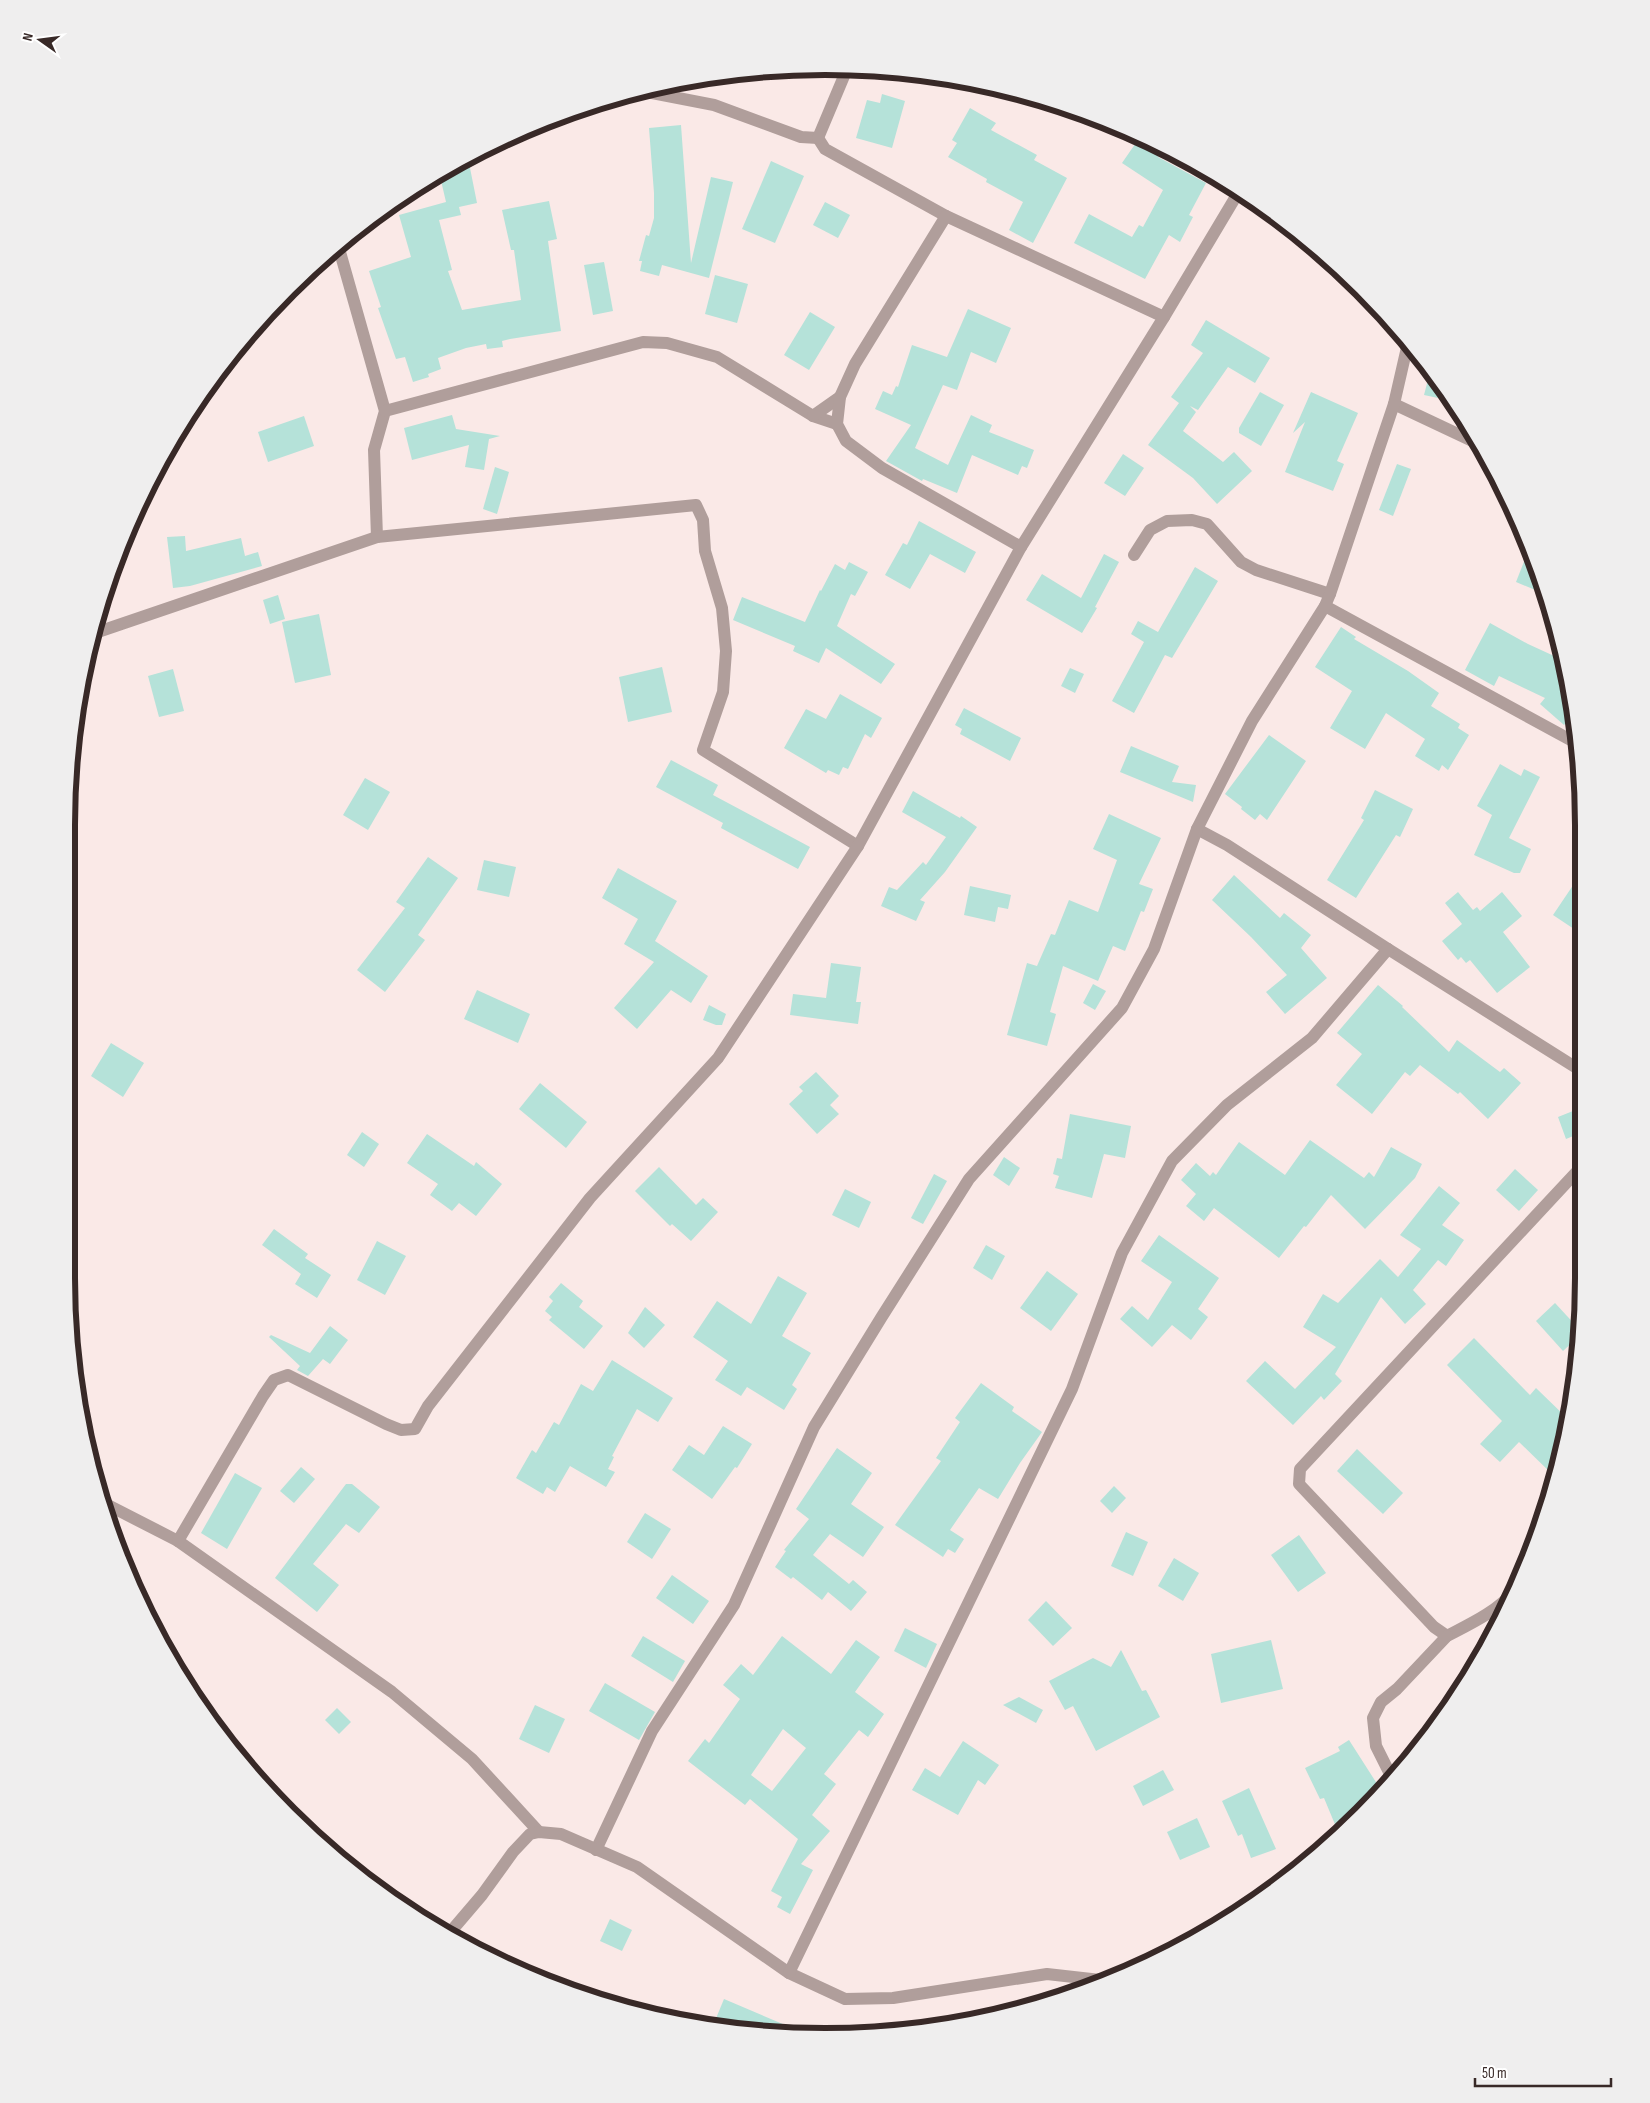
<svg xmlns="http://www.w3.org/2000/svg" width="1650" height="2103" font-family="'Sofia Sans Condensed',sans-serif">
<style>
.building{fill:#b5e2d9;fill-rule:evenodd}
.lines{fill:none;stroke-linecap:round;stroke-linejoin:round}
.minor{stroke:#b09e9b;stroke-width:12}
.rim{fill:none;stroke:#382927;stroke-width:6}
</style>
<rect width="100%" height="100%" fill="#fae9e7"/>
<g class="building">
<polygon points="882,94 905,101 892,148 856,138 867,100 880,103"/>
<polygon points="970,108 996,123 991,130 1037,155 1034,160 1067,178 1033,243 1009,230 1023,202 986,182 987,179 948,157 957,143 952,140"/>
<polygon points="681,125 691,263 711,177 733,182 709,278 662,265 659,276 640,271 642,261 639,261 646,235 649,236 654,218 654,193 649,128"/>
<polygon points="1140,137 1165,147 1158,157 1206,183 1189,215 1193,217 1180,242 1169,235 1145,279 1074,243 1089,214 1132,237 1139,225 1143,227 1163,190 1122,163"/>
<polygon points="468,158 477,203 459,207 461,215 439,220 452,270 448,271 462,310 521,300 514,250 511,250 502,210 549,201 557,239 548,241 561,331 510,339 502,341 503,347 487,349 486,344 466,348 438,358 441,369 428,374 429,377 413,382 405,357 396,359 378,308 381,307 369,271 411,257 399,215 446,202 439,172"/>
<polygon points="771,161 804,176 775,243 742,229"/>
<polygon points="825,202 850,215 838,238 813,225"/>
<polygon points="604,262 613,311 593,315 584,265"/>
<polygon points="715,275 748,284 737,323 705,314"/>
<polygon points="968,309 1011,328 996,363 971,352 957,390 943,385 915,448 948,465 971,415 992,425 989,432 1034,450 1027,468 1022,466 1018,475 972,455 957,493 923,479 922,481 886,461 911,425 875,409 883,391 892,395 896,386 898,387 912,345 947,357"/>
<polygon points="810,312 835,327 809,370 784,355"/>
<polygon points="1206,320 1270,358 1255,383 1228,367 1198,410 1190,406 1196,412 1183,431 1223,462 1234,452 1252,471 1217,504 1193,478 1148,445 1179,403 1171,397 1203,353 1191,345"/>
<polygon points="1430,372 1440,388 1438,398 1424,395"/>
<polygon points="1260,392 1284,405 1261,446 1239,433 1239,428"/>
<polygon points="1311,392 1358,413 1337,461 1344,464 1333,491 1285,472 1305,422 1293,433"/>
<polygon points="452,415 456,429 500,436 489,439 484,470 465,467 469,445 412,460 404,428"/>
<polygon points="304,416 314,446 268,462 258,432"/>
<polygon points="1123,454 1144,468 1125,496 1104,483"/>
<polygon points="1397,464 1411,469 1393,516 1379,510"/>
<polygon points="495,467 509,472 497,514 483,509"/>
<polygon points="919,521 976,552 965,573 930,554 910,589 885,575 903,543 907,545"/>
<polygon points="185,536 186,551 241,538 245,556 258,552 262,566 190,586 173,588 167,537"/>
<polygon points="1529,549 1544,581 1547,595 1516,582"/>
<polygon points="1104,554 1119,562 1095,607 1097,608 1082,633 1026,600 1042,574 1081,598"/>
<polygon points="849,562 868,572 855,596 851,594 837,626 895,664 881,684 826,648 819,663 793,651 795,646 733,620 742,597 805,622 820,590 821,591 835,564 845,570"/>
<polygon points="1195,567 1218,581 1172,658 1165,655 1134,713 1112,701 1144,642 1131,634 1138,621 1158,632"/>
<polygon points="278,595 285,619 270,624 263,600"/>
<polygon points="319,614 331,675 295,683 282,622"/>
<polygon points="1490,623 1528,644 1565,661 1569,677 1574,714 1564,725 1540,704 1545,698 1499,676 1494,686 1465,670"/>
<polygon points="1341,627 1356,637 1354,639 1408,671 1439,693 1431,706 1460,724 1458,728 1469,735 1448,770 1442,765 1439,771 1415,756 1425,739 1386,713 1365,749 1330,728 1352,691 1315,667"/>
<polygon points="662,667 672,712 628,722 619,677"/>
<polygon points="1070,668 1084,674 1075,693 1061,686"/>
<polygon points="173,669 184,711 159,717 148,676"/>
<polygon points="840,694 882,718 871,738 865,734 848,769 843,767 839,775 828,770 826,773 784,748 806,709 826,719"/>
<polygon points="964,708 1021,738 1010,761 960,734 962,729 955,725"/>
<polygon points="1269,735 1306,761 1267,820 1260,814 1255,820 1241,809 1242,807 1225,794"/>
<polygon points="1131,746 1179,766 1172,782 1196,785 1193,802 1120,772"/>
<polygon points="671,760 718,785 713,795 810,847 798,869 721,828 723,823 656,787"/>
<polygon points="1500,764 1521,776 1524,769 1540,777 1509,838 1531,849 1520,873 1514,873 1474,855 1492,815 1477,806"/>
<polygon points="365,778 390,792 368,830 343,815"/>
<polygon points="1375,790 1413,809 1400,837 1396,835 1356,898 1327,880 1364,820 1361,818"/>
<polygon points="913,791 960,818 961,816 977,827 945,872 920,900 925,902 916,921 881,906 889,887 897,890 923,862 926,865 946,837 902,812"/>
<polygon points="1109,814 1161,838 1139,884 1153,889 1144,912 1141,911 1125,951 1113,946 1098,981 1063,966 1050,1012 1056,1014 1047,1046 1007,1035 1027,963 1037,966 1051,934 1055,935 1069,900 1098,912 1117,860 1093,849"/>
<polygon points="428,857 458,878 418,935 425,940 385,992 357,970 405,908 396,902"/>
<polygon points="484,860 516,867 509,897 477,890"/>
<polygon points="618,868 677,901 655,941 708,976 691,1003 671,990 637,1029 614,1008 654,962 624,944 638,919 602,898"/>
<polygon points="1582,872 1583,935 1553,915"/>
<polygon points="1234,875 1280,918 1284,913 1311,935 1301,948 1327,978 1285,1014 1266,992 1287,975 1251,937 1212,900"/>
<polygon points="970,886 1011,895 1008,909 998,907 995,922 964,915"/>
<polygon points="1458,892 1473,910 1477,907 1480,911 1502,892 1522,916 1503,932 1530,967 1497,993 1470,960 1466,963 1461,957 1458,960 1442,941 1462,924 1445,903"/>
<polygon points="831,963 861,967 856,1002 861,1002 858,1024 790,1015 793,994 826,998"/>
<polygon points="1093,984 1106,991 1095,1010 1083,1003"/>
<polygon points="1378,985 1403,1006 1402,1007 1449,1052 1457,1040 1500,1072 1504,1068 1521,1083 1488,1119 1460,1092 1458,1094 1420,1065 1410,1076 1405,1072 1372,1114 1336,1085 1362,1054 1337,1033"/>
<polygon points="477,990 530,1014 518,1043 464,1019"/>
<polygon points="709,1005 726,1014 722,1025 716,1025 703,1020"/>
<polygon points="111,1043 144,1063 123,1097 91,1076"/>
<polygon points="816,1072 839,1096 830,1105 839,1114 817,1134 789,1104 803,1091 799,1087"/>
<polygon points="540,1083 587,1122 566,1148 519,1109"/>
<polygon points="1583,1107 1583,1132 1566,1139 1558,1117"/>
<polygon points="1070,1114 1131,1126 1125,1158 1104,1154 1092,1198 1055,1188 1059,1176 1053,1174 1057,1158 1062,1159"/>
<polygon points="362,1132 379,1144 364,1167 347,1155"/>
<polygon points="427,1134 474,1166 476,1162 502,1184 476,1216 459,1203 452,1211 430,1195 438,1184 407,1163"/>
<polygon points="1310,1140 1364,1178 1369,1172 1374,1177 1391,1147 1422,1164 1415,1178 1365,1229 1331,1195 1306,1227 1304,1226 1279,1258 1214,1208 1204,1221 1186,1206 1196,1194 1181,1180 1196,1163 1210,1176 1213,1172 1216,1175 1239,1142 1285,1175"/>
<polygon points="1004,1157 1020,1168 1009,1186 993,1175"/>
<polygon points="659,1167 696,1205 703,1198 718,1212 691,1241 672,1224 670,1226 635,1191"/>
<polygon points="1515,1169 1538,1190 1519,1211 1496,1190"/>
<polygon points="934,1174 947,1181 923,1224 911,1218"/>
<polygon points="1439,1186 1460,1203 1442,1225 1464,1240 1446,1266 1438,1260 1413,1290 1426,1304 1405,1324 1381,1297 1335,1374 1342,1381 1324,1400 1321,1396 1293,1425 1246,1381 1265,1361 1295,1389 1336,1347 1303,1327 1323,1294 1338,1303 1380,1259 1398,1277 1421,1249 1400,1235"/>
<polygon points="845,1189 871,1202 859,1228 832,1215"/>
<polygon points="274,1229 308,1254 305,1258 331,1275 317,1298 295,1284 301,1274 262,1245"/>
<polygon points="1159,1235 1219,1278 1198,1309 1208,1317 1191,1340 1172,1325 1152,1347 1120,1319 1132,1306 1148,1320 1172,1282 1141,1261"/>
<polygon points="377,1241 406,1256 385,1295 357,1280"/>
<polygon points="986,1245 1005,1256 992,1280 973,1268"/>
<polygon points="1047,1271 1078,1294 1051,1331 1020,1308"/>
<polygon points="778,1276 807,1293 782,1336 811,1353 792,1385 797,1389 784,1410 747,1387 741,1396 715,1380 728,1361 693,1337 717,1301 751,1324"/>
<polygon points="561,1283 583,1301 579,1307 603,1326 584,1349 549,1320 552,1317 545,1311 553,1301 549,1297"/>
<polygon points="1555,1303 1579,1329 1578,1337 1563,1351 1536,1321"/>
<polygon points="645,1307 665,1325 644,1348 628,1333"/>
<polygon points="330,1326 348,1340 330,1364 323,1359 308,1376 297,1370 300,1366 269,1337 271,1335 310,1353"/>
<polygon points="1474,1338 1530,1395 1536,1388 1570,1421 1554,1476 1519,1442 1500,1462 1480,1444 1502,1421 1447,1365"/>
<polygon points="612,1360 673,1398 658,1422 637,1409 612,1456 614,1457 608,1469 615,1472 606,1487 570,1466 555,1492 547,1487 543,1494 516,1478 532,1450 536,1453 554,1422 559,1425 581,1384 593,1391"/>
<polygon points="981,1383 1014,1407 1012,1411 1042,1432 1020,1463 998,1499 979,1488 950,1530 964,1539 955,1553 948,1549 943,1557 895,1525 941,1461 936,1458 960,1422 955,1418"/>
<polygon points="723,1426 752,1444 737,1468 735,1467 712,1499 672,1470 689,1445 704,1455"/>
<polygon points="837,1448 872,1473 851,1504 884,1527 863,1557 830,1534 813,1555 849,1584 853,1580 867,1592 851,1611 828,1592 822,1600 793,1577 791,1579 775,1567 786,1551 784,1550 809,1519 796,1509"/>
<polygon points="1357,1449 1403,1493 1383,1514 1337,1471"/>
<polygon points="301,1467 315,1479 294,1503 280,1491"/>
<polygon points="235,1473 262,1488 227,1549 201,1533"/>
<polygon points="346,1484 352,1484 380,1507 359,1533 346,1524 313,1564 339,1585 317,1612 275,1578"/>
<polygon points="1114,1486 1126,1498 1112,1513 1100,1501"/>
<polygon points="645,1513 671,1529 652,1559 627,1542"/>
<polygon points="1126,1532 1148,1542 1133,1576 1111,1566"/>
<polygon points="1299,1535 1326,1573 1298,1592 1271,1555"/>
<polygon points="1174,1558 1199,1573 1183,1601 1158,1586"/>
<polygon points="672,1575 709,1601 693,1624 656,1598"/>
<polygon points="1046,1601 1072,1628 1053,1646 1028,1620"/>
<polygon points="905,1628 937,1644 926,1668 894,1651"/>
<polygon points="643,1636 685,1661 673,1682 631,1656"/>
<path d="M782,1636L831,1674L856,1640L880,1657L855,1692L884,1714L868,1737L859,1730L824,1774L836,1784L812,1815L830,1831L801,1864L813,1870L790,1914L777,1907L782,1897L771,1891L798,1839L750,1799L745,1805L688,1761L705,1739L709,1743L740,1699L723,1685L741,1664L753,1675ZM783,1729L806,1748L772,1791L751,1775Z"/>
<polygon points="1271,1640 1283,1689 1221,1703 1211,1654"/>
<polygon points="1121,1650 1142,1691 1146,1690 1160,1717 1096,1751 1073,1706 1065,1710 1049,1681 1093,1658 1111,1667"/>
<polygon points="605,1683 655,1712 639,1740 589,1711"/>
<polygon points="1019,1697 1043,1710 1036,1723 1003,1705"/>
<polygon points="535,1705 565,1719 549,1753 519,1739"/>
<polygon points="337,1708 351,1722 339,1734 325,1720"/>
<polygon points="1349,1740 1381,1790 1361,1815 1339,1834 1324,1798 1320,1799 1305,1768 1340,1751 1338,1747"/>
<polygon points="963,1741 999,1765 985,1785 978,1780 958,1815 912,1790 925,1768 940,1777"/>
<polygon points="1163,1770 1174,1790 1143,1806 1133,1786"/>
<polygon points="1249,1788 1276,1849 1251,1858 1242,1834 1238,1836 1222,1801"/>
<polygon points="1197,1818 1210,1847 1180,1860 1167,1832"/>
<polygon points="610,1919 632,1930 622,1951 600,1941"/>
<polygon points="724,1999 804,2033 804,2035 726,2030 712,2028"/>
</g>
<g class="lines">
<g class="minor">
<polyline points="639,93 647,92 714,105 801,137 818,138"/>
<polyline points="818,138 825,149 946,216"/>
<polyline points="818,138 847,69"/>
<polyline points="338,245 385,411 374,450 377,537"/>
<polyline points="1394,404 1481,445"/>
<polyline points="385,411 643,342 667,343 717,357 813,416 837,424"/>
<polyline points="813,416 840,397"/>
<polyline points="1021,547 882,468 846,441 837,424 840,397 855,364 946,216 1164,317"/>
<polyline points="1134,555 1150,530 1167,521 1192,520 1207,524 1241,562 1256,570 1330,594"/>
<polyline points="1325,606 1578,744"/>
<polyline points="92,634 377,537 696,505 703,520 705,551 722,608 726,651 723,692 703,750 858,846"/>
<polyline points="1197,829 1227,845 1388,949 1583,1072"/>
<polyline points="102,1502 178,1541 392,1692 472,1759 539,1832"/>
<polyline points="178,1541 263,1396 274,1380 288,1375 386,1424 401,1430 415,1429 428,1406 590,1198 718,1058 858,846 1021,547 1164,317 1238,193"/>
<path d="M1514,1591C1498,1611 1470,1624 1447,1636L1434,1627L1299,1484L1300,1469L1583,1165"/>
<polyline points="1392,1778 1376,1746 1373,1718 1381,1702 1397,1689 1447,1636"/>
<polyline points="596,1850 652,1731 734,1605 814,1427 881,1318 969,1179 1122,1008 1154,949 1197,829 1252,721 1325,606 1330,594 1394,404 1408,343"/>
<polyline points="447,1936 482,1895 513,1852 530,1834 539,1832 561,1834 637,1867 789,1973 845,1999 893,1998 1047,1974 1109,1981"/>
<polyline points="789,1973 1072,1389 1122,1253 1172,1161 1227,1105 1312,1038 1388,949"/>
</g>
</g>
<path d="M0 0H1650V2103H0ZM825 75H825A750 750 0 0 1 1575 825V1278A750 750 0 0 1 825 2028H825A750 750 0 0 1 75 1278V825A750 750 0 0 1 825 75Z" fill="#efeeee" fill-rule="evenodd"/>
<path class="rim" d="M825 75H825A750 750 0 0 1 1575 825V1278A750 750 0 0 1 825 2028H825A750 750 0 0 1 75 1278V825A750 750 0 0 1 825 75Z"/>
<g transform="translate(40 40) rotate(284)" stroke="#ffffff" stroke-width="4" paint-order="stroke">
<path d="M0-4L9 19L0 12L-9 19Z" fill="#382927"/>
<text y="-8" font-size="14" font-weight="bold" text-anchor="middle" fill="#382927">N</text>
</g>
<path d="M1475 2078v8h136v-8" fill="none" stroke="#382927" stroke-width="2.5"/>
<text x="1482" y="2078" font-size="15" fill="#382927" stroke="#ffffff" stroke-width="4" paint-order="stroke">50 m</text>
</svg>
